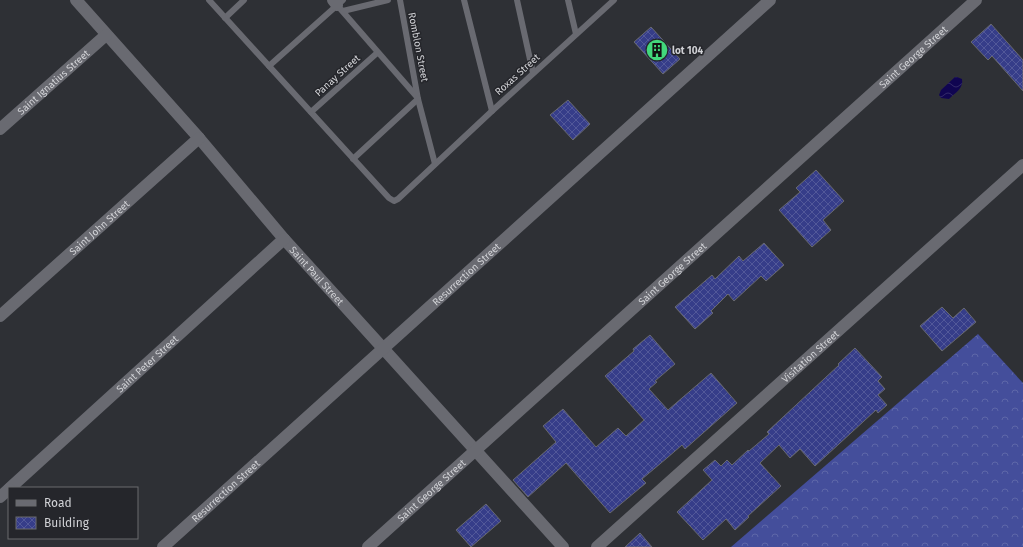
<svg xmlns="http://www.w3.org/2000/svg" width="1023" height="547" font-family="'Fira Sans',sans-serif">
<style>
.forest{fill:url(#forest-crowns)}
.water{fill:url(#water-waves)}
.building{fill:url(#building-cross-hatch);stroke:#68696f}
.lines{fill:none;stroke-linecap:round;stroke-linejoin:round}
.lane{stroke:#696a71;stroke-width:6}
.street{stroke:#696a71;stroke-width:12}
.labels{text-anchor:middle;stroke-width:3;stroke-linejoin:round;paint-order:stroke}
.street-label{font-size:10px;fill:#d1d2d6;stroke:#25262b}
.poi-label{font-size:10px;font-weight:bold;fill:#d1d2d6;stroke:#25262b;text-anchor:start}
</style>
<defs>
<pattern id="forest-crowns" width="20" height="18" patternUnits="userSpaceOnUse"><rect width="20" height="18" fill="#444e9b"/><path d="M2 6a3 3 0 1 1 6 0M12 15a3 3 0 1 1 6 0" fill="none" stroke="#5e67a8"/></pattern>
<pattern id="water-waves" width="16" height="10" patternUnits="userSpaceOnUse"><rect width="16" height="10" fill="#100551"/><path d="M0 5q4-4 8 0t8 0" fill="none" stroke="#322969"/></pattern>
<pattern id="building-cross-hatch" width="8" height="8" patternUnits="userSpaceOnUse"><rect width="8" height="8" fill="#363d89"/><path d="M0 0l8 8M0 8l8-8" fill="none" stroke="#525899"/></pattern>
</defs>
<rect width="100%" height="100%" fill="#2e3035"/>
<polygon class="forest" points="978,334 1023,383 1023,547 731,547"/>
<path class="water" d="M955,77H957L962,79C964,88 955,93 949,99L941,98L939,95L941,90Z"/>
<g class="building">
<polygon points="991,24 1023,60 1023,91 992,56 988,60 971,42"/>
<polygon points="651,27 680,59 663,74 634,42"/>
<polygon points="568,100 590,124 573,140 550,115"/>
<polygon points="816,170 844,201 823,220 831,230 812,247 779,210 800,192 796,188"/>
<polygon points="764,243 784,265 766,281 761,276 734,301 728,294 711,311 713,313 695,329 675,307 712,275 715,279 739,256 743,261"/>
<polygon points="942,307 953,318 964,308 976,322 942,351 920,326"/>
<polygon points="650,335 675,364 655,381 657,382 649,389 668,410 711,373 737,403 685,449 682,445 667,458 642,479 646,483 610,513 566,463 528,497 513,480 556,442 543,426 563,409 596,447 618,428 626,436 644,420 605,376 634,351 633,349"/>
<polygon points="855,348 882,377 878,381 885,389 878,395 887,405 878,413 876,410 815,466 800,449 790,458 779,445 760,463 781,486 748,516 749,517 735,530 726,519 703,540 677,512 712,480 703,470 715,460 721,466 727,460 732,465 748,450 749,451 769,434 767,432 839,365 838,364"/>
<polygon points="486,504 501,521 471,547 456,530"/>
<polygon points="640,533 652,547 625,547"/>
</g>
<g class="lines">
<g class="lane">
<polyline points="209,0 389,198 394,201 398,199 492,111 614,0"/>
<polyline points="400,0 418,99 435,164"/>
<polyline points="464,0 492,111"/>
<polyline points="517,0 533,73"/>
<polyline points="568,0 576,34"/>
<polyline points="337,5 417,97"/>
<polyline points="343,11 388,0"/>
<polyline points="225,18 244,0"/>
<polyline points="269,66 343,0"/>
<polyline points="311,112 377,53"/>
<polyline points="353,159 418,99"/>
</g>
<g class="street">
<path id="s1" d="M76,0L199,138L284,239L563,547"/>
<polyline points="333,0 337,5"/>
<path id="s2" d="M0,129L106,35"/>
<path id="s3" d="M0,316L199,138"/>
<path id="s4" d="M10,488L284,239"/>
<polyline points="0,497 9,489"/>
<path id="s5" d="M163,547L770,0"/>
<path id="s6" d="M368,547L976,0"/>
<path id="s7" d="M597,547L1023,165"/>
</g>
</g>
<defs>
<g id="building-disc" transform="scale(1.15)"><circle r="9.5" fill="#42d77c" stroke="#25262b"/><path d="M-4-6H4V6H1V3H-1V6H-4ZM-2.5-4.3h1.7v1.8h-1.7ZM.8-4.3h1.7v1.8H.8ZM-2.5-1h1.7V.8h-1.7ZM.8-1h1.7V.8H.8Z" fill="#111"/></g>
</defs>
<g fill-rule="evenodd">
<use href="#building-disc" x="657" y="50"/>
</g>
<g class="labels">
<g class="street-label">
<text transform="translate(419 47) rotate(79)" y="4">Romblon Street</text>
<text dy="4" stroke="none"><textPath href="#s6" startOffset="733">Saint George Street</textPath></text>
<text transform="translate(517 74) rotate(-42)" y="4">Roxas Street</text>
<text transform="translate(337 75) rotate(-42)" y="4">Panay Street</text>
<text dy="4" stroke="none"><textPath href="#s2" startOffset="71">Saint Ignatius Street</textPath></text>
<text dy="4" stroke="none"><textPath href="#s3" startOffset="133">Saint John Street</textPath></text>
<text dy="4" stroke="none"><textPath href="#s5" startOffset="408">Resurrection Street</textPath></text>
<text dy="4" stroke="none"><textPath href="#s6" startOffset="409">Saint George Street</textPath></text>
<text dy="4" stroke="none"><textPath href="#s1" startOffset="366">Saint Paul Street</textPath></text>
<text dy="4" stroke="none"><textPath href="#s7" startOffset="286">Visitation Street</textPath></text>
<text dy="4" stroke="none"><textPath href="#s4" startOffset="185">Saint Peter Street</textPath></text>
<text dy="4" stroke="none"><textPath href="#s5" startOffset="84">Resurrection Street</textPath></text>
<text dy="4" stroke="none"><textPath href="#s6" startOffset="85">Saint George Street</textPath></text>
</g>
<g class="poi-label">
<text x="672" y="54">lot 104</text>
</g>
</g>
<rect x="8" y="487" width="130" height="52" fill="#25262b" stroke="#6a6b6f"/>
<rect x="16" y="500" width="20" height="6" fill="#696a71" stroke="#6a6b6f"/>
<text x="44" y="507" font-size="12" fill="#d1d2d6">Road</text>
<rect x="16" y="517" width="20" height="12" fill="url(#building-cross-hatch)" stroke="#6a6b6f"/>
<text x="44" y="527" font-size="12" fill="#d1d2d6">Building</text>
</svg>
